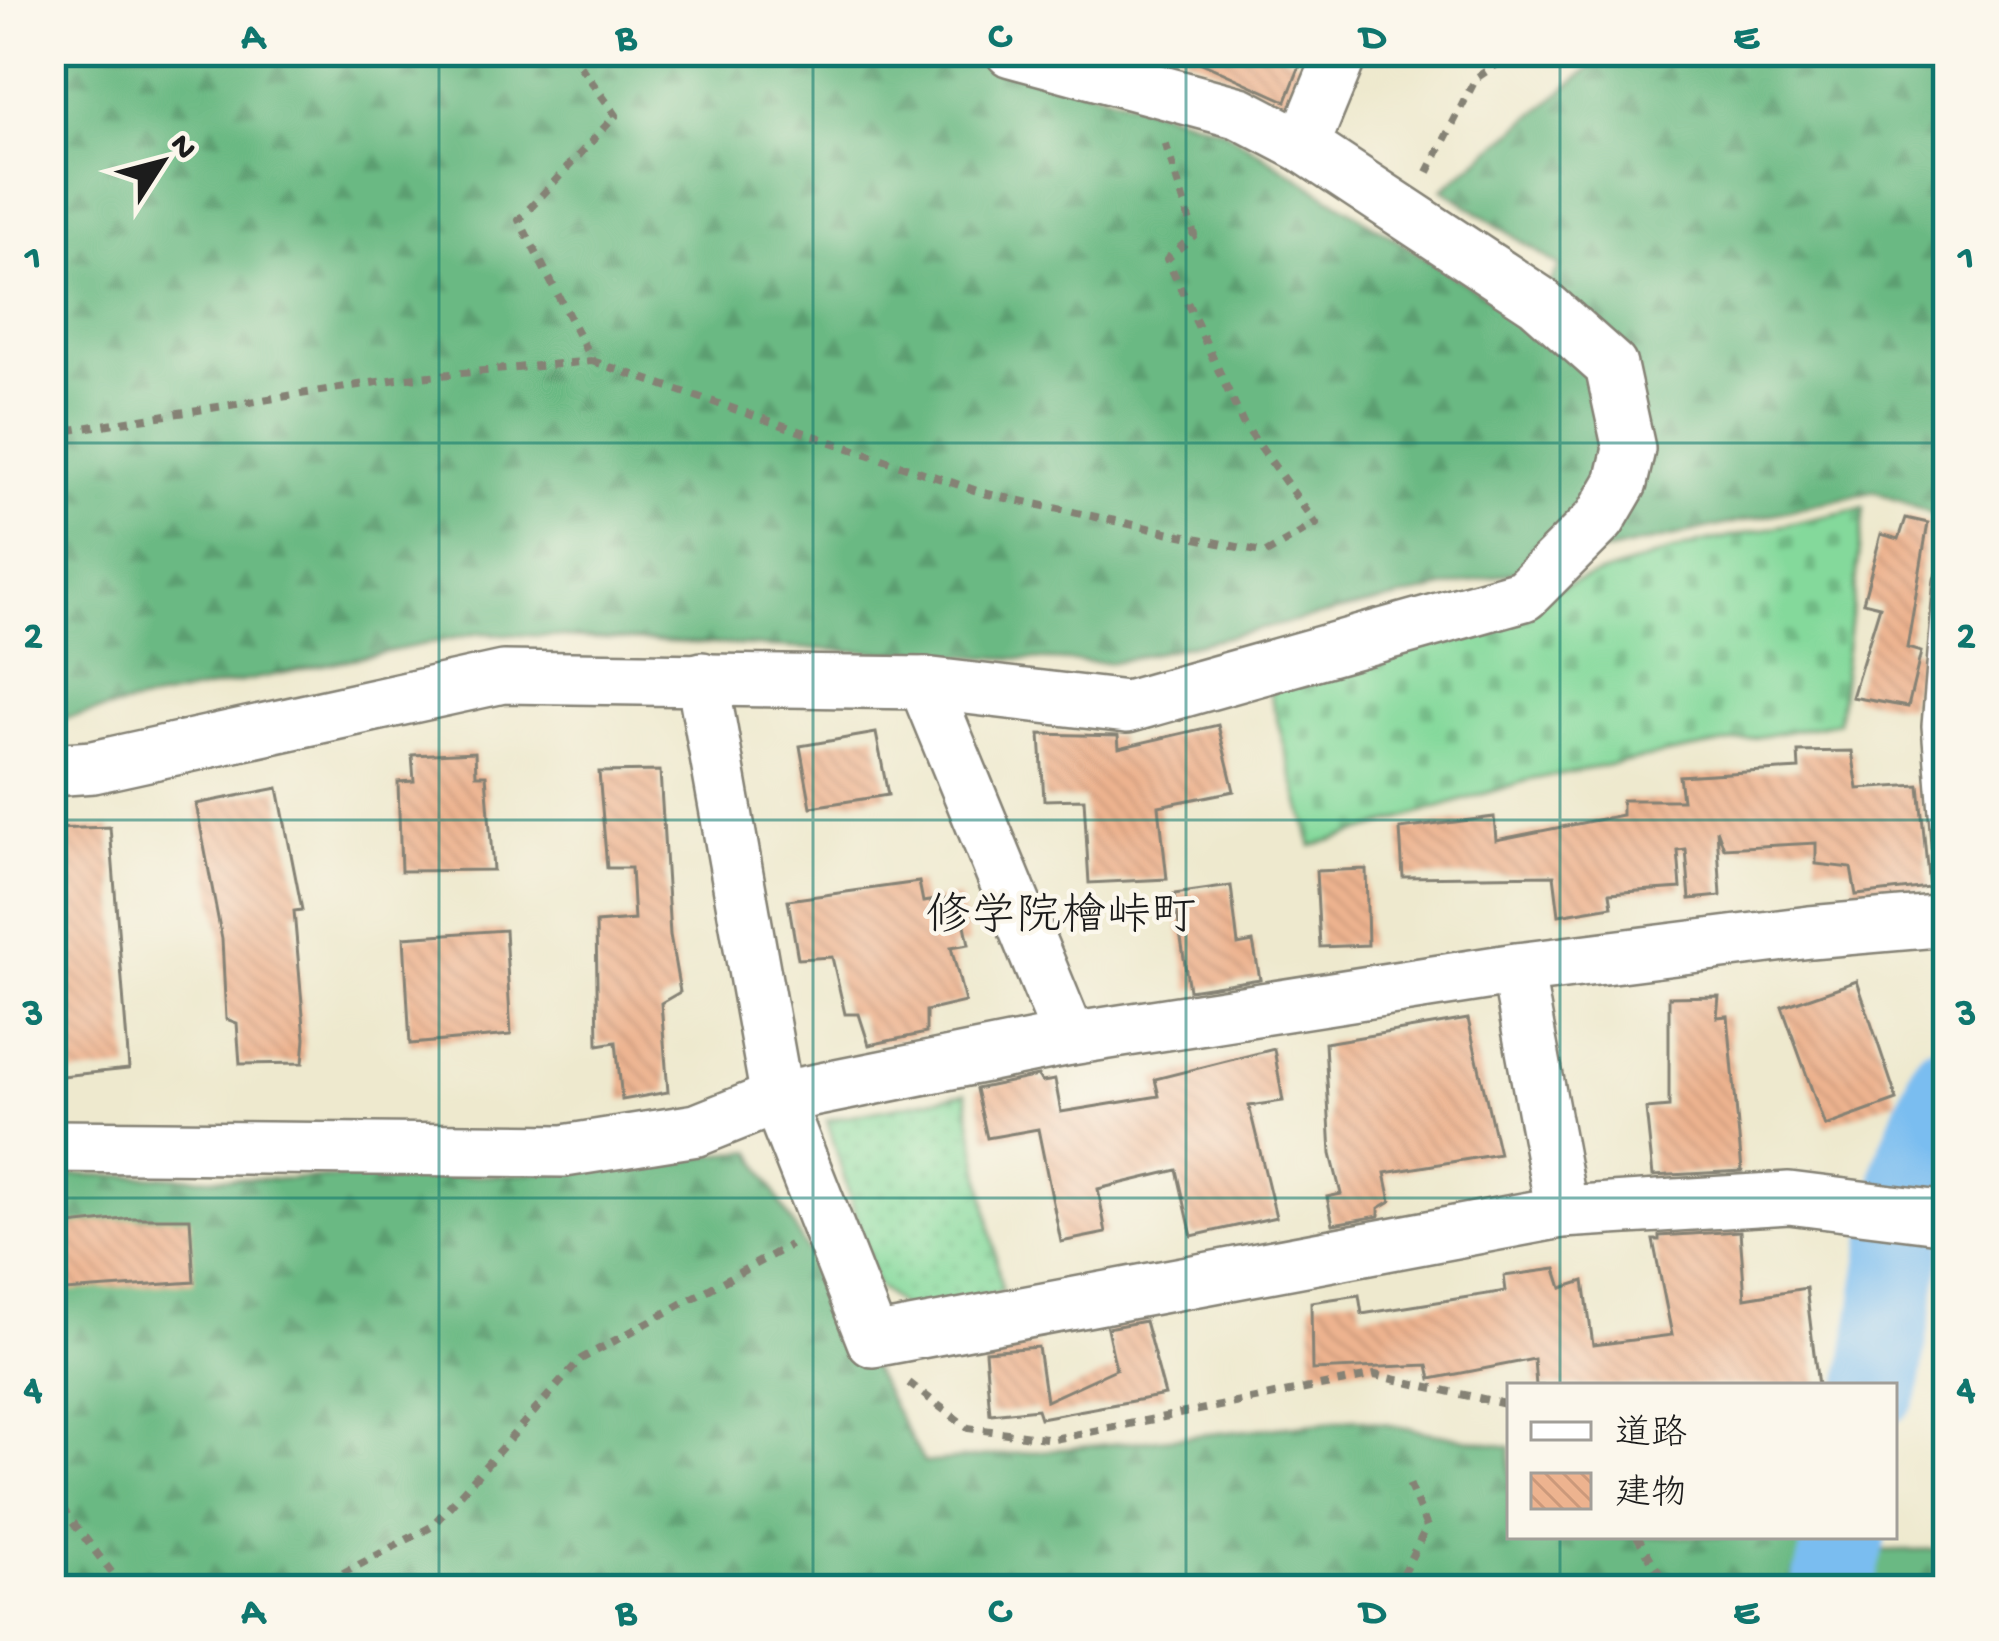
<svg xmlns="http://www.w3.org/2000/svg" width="1999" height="1641" font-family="'Gochi Hand','Klee One',sans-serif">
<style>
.grass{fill:url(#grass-dots);stroke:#507a5c;stroke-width:3}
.forest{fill:url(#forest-firs);stroke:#446a50;stroke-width:3}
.cemetery{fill:url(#cemetery-stones);stroke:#507a5c;stroke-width:3}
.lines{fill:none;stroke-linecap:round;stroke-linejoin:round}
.river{stroke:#7abdf0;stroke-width:81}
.building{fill:url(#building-back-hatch)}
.lane-casing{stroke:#858275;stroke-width:32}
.street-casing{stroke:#858275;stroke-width:56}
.path{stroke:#858275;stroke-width:8;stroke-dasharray:9 9;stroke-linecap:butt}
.lane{stroke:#fff;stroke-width:27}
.street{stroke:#fff;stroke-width:51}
.grid{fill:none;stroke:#0f766e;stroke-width:3;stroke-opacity:0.55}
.labels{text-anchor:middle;stroke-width:9;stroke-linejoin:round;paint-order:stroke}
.neighbourhood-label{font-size:45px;fill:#1c1c1c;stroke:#fbf7ec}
.neatline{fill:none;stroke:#0f766e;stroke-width:4.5}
.grid-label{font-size:39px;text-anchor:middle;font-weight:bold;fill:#0f766e}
</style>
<defs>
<pattern id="grass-dots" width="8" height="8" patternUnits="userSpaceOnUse" patternTransform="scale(3)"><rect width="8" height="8" fill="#84d99b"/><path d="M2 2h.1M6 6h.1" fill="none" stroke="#71ba85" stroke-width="1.8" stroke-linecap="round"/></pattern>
<pattern id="forest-firs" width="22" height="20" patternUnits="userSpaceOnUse" patternTransform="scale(3)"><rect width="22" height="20" fill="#6bb983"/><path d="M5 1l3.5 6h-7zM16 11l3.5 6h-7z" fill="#5c9e71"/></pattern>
<pattern id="cemetery-stones" width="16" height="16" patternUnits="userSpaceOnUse" patternTransform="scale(3)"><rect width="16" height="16" fill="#84d99b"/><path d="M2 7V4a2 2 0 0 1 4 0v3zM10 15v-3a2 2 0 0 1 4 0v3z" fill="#71ba85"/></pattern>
<pattern id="building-back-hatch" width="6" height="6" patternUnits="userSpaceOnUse" patternTransform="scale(3)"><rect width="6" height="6" fill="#edb38f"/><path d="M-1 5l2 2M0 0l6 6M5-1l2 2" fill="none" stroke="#cb997b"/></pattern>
</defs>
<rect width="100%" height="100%" fill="#fbf7ec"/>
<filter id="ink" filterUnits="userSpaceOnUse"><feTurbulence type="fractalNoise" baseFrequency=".00833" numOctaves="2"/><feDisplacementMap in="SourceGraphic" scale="24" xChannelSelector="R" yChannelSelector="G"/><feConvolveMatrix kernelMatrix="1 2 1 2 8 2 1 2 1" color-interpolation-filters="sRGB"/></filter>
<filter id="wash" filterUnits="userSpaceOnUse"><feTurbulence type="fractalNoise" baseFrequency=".004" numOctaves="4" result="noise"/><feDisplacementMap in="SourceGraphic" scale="48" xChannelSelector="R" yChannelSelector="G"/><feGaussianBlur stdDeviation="2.7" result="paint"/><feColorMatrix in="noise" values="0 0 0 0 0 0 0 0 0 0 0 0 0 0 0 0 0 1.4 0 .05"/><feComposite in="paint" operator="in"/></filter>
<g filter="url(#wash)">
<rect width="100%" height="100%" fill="#eee9ce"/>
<polygon class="grass" points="966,1093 1002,1291 910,1314 876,1285 827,1120"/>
<g class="forest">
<polygon points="51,51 978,51 998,62 1222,129 1525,321 1560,267 1443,189 1611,51 1854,51 1856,56 1863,51 1948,51 1948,521 1875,491 1110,663 479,633 51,721"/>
<polygon points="752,1151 924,1463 1357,1419 1510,1447 1510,1536 1817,1536 1821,1552 1948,1549 1948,1590 51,1590 51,1174 262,1179 509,1175"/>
</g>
<polygon class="cemetery" points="1864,508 1838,722 1529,780 1312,846 1266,679 1699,543"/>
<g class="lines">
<g class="river">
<polyline points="1879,1386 1913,1172 1948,1083"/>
<polyline points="1831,1590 1845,1536"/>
</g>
</g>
<g id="blocks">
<g class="building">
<polygon points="1175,51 1274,51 1301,63 1286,101"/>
<polygon points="1906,518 1928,523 1907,648 1921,652 1908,707 1852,697 1880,606 1863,602 1881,534 1899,539"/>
<polygon points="1218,725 1234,791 1159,806 1167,879 1089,883 1084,799 1044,800 1040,734 1118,736 1119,748"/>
<polygon points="876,733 888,795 811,807 800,746"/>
<polygon points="1852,751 1858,789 1919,785 1929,887 1856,895 1851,868 1816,864 1816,843 1724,848 1717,829 1721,896 1690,899 1686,850 1678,851 1681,888 1610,893 1612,906 1559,915 1554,875 1403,877 1400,829 1494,817 1496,840 1622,815 1622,800 1682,800 1679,776 1799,769 1798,752"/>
<polygon points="475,752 476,775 486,775 493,870 401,871 398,782 414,781 412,755"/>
<polygon points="660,771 670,935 680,992 661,1003 668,1092 622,1100 616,1042 598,1045 596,923 634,920 631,868 607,868 599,772"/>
<polygon points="278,788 302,910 294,911 305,1038 303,1063 240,1064 237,1023 226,1019 222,939 196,804"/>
<polygon points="110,827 129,1069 51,1077 51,829"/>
<polygon points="1366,869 1368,945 1320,947 1316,871"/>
<polygon points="919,882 923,902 959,897 969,944 951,947 965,1002 926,1011 926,1033 869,1045 859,1014 845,1014 832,957 798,959 788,900"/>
<polygon points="1231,886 1238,945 1253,942 1260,979 1189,990 1174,894"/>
<polygon points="505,930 511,1035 410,1044 404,937"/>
<polygon points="1857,981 1897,1100 1825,1126 1782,1007"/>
<polygon points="1719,996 1717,1017 1728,1016 1742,1171 1653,1176 1646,1109 1669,1107 1669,997"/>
<polygon points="1468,1019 1499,1154 1385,1173 1391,1201 1379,1208 1379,1216 1333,1224 1327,1197 1341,1194 1331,1154 1325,1043"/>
<polygon points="1274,1049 1283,1101 1249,1106 1276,1217 1192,1236 1177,1170 1098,1189 1106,1233 1061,1242 1038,1129 987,1138 976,1089 1038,1076 1042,1082 1055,1080 1061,1112 1159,1096 1155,1079"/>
<polygon points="133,1218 190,1218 194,1282 51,1292 51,1227"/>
<polygon points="1740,1231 1745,1298 1806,1288 1818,1386 1536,1386 1534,1359 1431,1379 1428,1365 1312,1370 1311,1302 1359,1295 1362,1314 1506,1291 1504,1276 1556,1269 1562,1288 1584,1281 1593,1345 1672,1335 1653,1240 1659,1240 1659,1236"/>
<polygon points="1145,1321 1165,1395 1040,1418 1037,1409 990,1414 985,1351 1038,1347 1046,1401 1116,1369 1107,1328"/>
</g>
</g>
</g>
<g filter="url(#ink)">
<use href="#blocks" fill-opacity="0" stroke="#858275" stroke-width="3"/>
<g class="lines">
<g class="lane-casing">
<polyline id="lane" points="1948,583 1936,726 1948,874"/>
</g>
<g class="street-casing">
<g id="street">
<polyline points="1303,146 1342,51"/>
<polyline points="702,678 777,1098 873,1341 1562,1212 1789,1198 1948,1218"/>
<polyline points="924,683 1070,1039"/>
<polyline points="51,770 93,767 503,677 924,683 1127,707 1524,595 1600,519 1621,483 1629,449 1611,366 1538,301 1303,146 1240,113 1011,51"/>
<polyline points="1517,969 1562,1212"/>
<polyline points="51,1146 564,1151 697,1130 777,1098 1070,1039 1517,969 1810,932 1948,920"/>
</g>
</g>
<g class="path">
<polyline points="1428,172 1476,78 1517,51"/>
<polyline points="592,361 983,493 1266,553 1316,524 1243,423 1167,259 1194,235 1165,142"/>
<polyline points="51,433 397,379 592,361 519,220 616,115 569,51"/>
<polyline points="909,1383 968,1428 1054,1439 1375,1375 1510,1405"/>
<polyline points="51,1494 119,1582 153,1590"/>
<polyline points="1637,1536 1659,1573 1676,1590"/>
<polyline points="311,1590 431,1527 581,1359 790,1245"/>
<polyline points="1394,1590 1427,1527 1408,1481"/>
</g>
<use href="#lane" class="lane"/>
<use href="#street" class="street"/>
</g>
</g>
<path class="grid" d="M439,51V1590M813,51V1590M1186,51V1590M1560,51V1386M51,443H1948M51,820H1948M51,1198H1948M1560,1536V1590"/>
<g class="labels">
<g class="neighbourhood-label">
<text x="1061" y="928">修学院檜峠町</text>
</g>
</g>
<rect width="1999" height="1641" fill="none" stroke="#fbf7ec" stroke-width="132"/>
<rect x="1507" y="1383" width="390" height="156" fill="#fbf7ec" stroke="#a29f99" stroke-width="3"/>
<rect x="1531" y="1422" width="60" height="18" fill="#ffffff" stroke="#a29f99" stroke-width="3"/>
<text x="1615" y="1443" font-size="36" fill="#1c1c1c">道路</text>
<rect x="1531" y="1473" width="60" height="36" fill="url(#building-back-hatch)" stroke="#a29f99" stroke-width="3"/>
<text x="1615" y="1503" font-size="36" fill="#1c1c1c">建物</text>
<g transform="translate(162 162) rotate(54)" stroke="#fbf7ec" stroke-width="9" paint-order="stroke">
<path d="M0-9L21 45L0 30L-21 45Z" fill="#1c1c1c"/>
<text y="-18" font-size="33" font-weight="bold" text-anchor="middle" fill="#1c1c1c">N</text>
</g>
<rect x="66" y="66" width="1867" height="1509" class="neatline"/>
<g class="grid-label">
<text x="253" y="47">A</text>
<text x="626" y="47">B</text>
<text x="999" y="47">C</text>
<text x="1373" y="47">D</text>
<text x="1746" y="47">E</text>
<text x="33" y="268">1</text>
<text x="1966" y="268">1</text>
<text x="33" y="646">2</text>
<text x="1966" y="646">2</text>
<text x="33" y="1023">3</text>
<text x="1966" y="1023">3</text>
<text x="33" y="1400">4</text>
<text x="1966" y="1400">4</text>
<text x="253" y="1622">A</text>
<text x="626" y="1622">B</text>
<text x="999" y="1622">C</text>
<text x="1373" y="1622">D</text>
<text x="1746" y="1622">E</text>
</g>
</svg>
